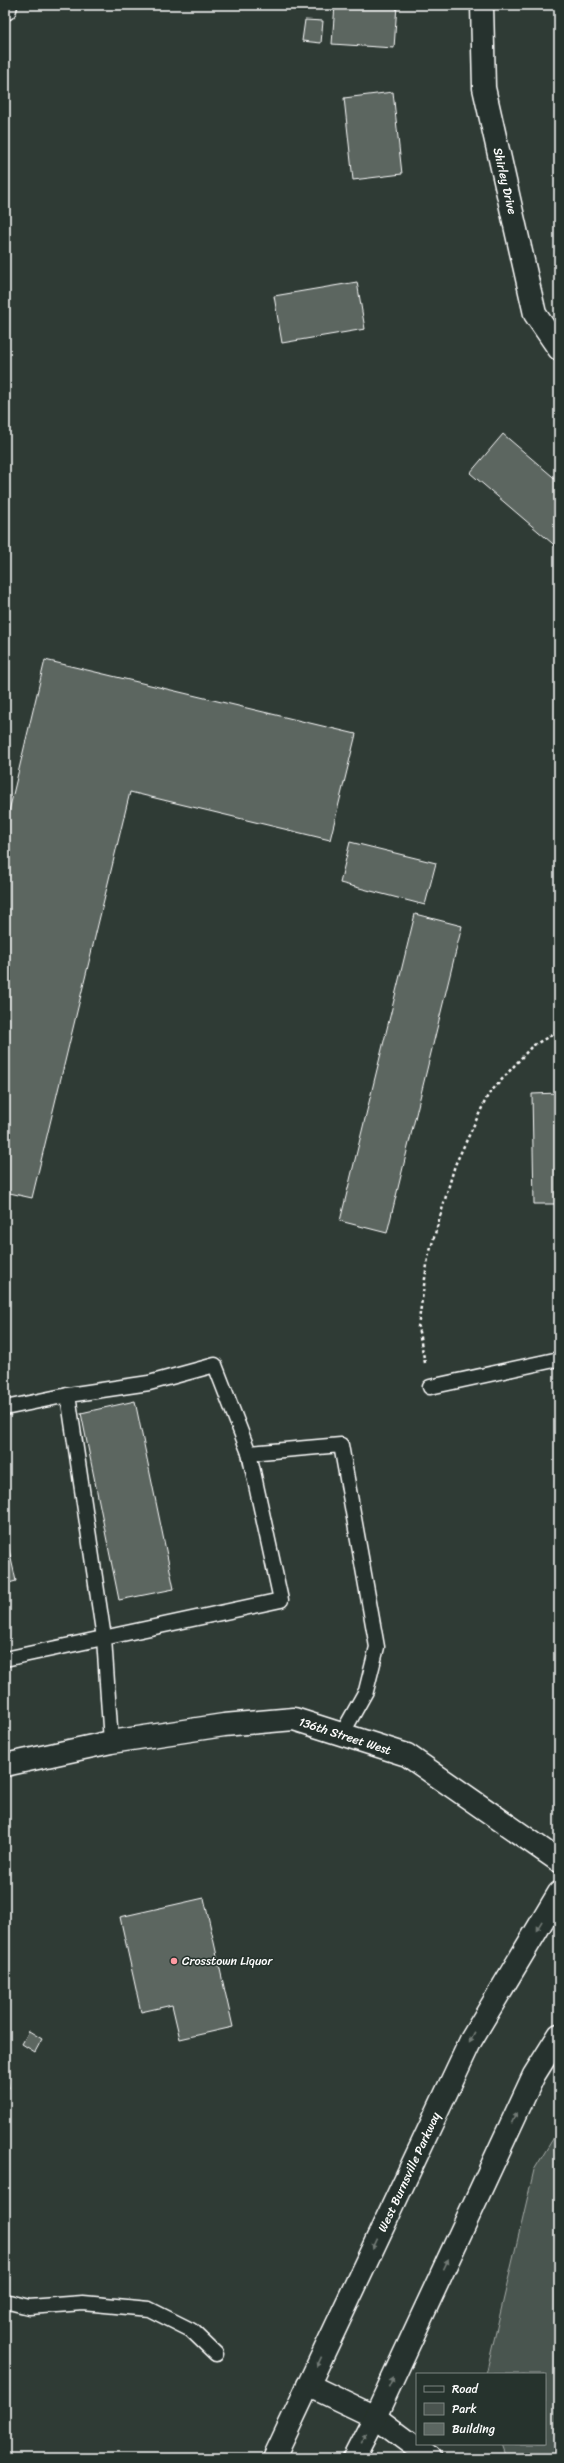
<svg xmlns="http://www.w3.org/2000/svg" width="564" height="2463" font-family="Sriracha,sans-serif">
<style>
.green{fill:#4a544f;stroke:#a4aaa7}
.building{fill:#5b6661;stroke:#fff}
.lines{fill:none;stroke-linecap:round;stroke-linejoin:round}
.service-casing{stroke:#fff;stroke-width:17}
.minor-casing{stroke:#fff;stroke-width:25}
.tertiary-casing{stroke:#fff;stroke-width:25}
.secondary-casing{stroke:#fff;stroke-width:25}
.path{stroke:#fff;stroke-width:2.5;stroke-dasharray:3 3;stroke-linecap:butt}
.service{stroke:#26332d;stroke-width:14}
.minor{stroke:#26332d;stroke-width:22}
.tertiary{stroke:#26332d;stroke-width:22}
.secondary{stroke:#26332d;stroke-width:22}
.oneway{fill:#727a76}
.poi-dot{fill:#ff9aa2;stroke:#26332d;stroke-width:1.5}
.labels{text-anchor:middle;stroke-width:3;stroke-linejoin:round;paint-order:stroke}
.street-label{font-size:12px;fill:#fff;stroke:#26332d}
.poi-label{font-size:12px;fill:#fff;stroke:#26332d;text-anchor:start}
</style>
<rect width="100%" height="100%" fill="#2f3b35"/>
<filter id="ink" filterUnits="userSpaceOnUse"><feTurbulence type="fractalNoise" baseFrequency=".025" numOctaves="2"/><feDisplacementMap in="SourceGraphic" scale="8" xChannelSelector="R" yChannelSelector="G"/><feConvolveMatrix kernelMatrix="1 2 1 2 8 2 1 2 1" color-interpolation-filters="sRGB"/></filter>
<g filter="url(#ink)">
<polygon class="green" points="559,2129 559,2458 506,2458 501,2444 545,2444 545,2374 486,2374 534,2170"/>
<g class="building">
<polygon points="335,5 397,5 394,48 332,44"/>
<polygon points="305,20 323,21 321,43 302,41"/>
<polygon points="393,92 402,174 353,180 344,98"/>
<polygon points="357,282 365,329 282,343 274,296"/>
<polygon points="503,434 559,482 559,549 470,473"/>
<polygon points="45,660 356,734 330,840 130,792 32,1198 5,1192 5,828"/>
<polygon points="350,842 436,863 425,905 340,883"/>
<polygon points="415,914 462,926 387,1233 340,1221"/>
<polygon points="559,1093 559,1204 534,1204 532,1094"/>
<polygon points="135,1401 174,1589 119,1600 81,1413"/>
<polygon points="5,1532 16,1581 5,1584"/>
<polygon points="204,1898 233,2027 180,2039 172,2005 141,2012 120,1917"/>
<polygon points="29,2031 42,2039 35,2052 22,2044"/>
<polygon points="5,2069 9,2088 5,2089"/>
</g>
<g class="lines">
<g class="service-casing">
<g id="service">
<polyline points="430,1387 559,1359"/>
<polyline points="5,1408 68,1395"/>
<polyline points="5,1659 281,1600 249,1453"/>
<polyline points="111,1742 104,1638 68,1395 149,1383 215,1365 249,1453 341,1445 377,1647 366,1691 342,1734"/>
<polyline points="5,2301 29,2307 83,2303 149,2309 191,2330 216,2354"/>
</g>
</g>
<g class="minor-casing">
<g id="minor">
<polyline points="482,5 484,88 535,314 559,349"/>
<polyline points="308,2385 375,2417 430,2458"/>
</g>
</g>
<g class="tertiary-casing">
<g id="tertiary">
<polyline points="5,1765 111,1742 224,1725 294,1719 407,1755 559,1861"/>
<polyline points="274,2458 471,2040 559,1893"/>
<polyline points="354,2458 375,2417 534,2075 559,2035"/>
</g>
</g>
<g class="secondary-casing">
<polyline id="secondary" points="5,9 6,5"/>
</g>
<polyline class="path" points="425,1363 418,1327 428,1258 455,1165 488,1095 532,1046 559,1031"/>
<use href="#service" class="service"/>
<use href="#minor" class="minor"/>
<use href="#tertiary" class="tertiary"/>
<use href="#secondary" class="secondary"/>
</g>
<defs><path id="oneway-solid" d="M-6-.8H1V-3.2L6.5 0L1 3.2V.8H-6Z"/></defs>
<g class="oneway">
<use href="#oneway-solid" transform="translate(539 1926) rotate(121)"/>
<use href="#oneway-solid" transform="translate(472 2038) rotate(119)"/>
<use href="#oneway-solid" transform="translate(514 2118) rotate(-65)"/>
<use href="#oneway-solid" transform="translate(375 2244) rotate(115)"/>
<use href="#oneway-solid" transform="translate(446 2264) rotate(-65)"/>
<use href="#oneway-solid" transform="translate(319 2362) rotate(115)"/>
<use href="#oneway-solid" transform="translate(391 2382) rotate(-65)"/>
<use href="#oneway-solid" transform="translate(364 2438) rotate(-63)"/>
</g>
</g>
<circle class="poi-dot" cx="174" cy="1961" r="4"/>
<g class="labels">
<g class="street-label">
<text transform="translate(505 181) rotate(77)" y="4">Shirley Drive</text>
<text transform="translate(345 1736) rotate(18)" y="4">136th Street West</text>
<text transform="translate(409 2172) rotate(-65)" y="4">West Burnsville Parkway</text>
</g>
<g class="poi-label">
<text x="182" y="1965">Crosstown Liquor</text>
</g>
</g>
<rect width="564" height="2463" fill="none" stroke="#26332d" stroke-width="20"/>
<rect x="10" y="10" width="544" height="2443" fill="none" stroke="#fff" stroke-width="1.5" filter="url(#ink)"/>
<rect x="416" y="2373" width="130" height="72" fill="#26332d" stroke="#7d8581"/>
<rect x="424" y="2386" width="20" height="6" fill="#26332d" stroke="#7d8581"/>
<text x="452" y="2393" font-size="12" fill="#ffffff">Road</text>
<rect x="424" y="2403" width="20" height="12" fill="#4a544f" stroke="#7d8581"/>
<text x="452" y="2413" font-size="12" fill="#ffffff">Park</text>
<rect x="424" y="2423" width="20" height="12" fill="#5b6661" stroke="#7d8581"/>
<text x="452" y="2433" font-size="12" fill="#ffffff">Building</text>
</svg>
